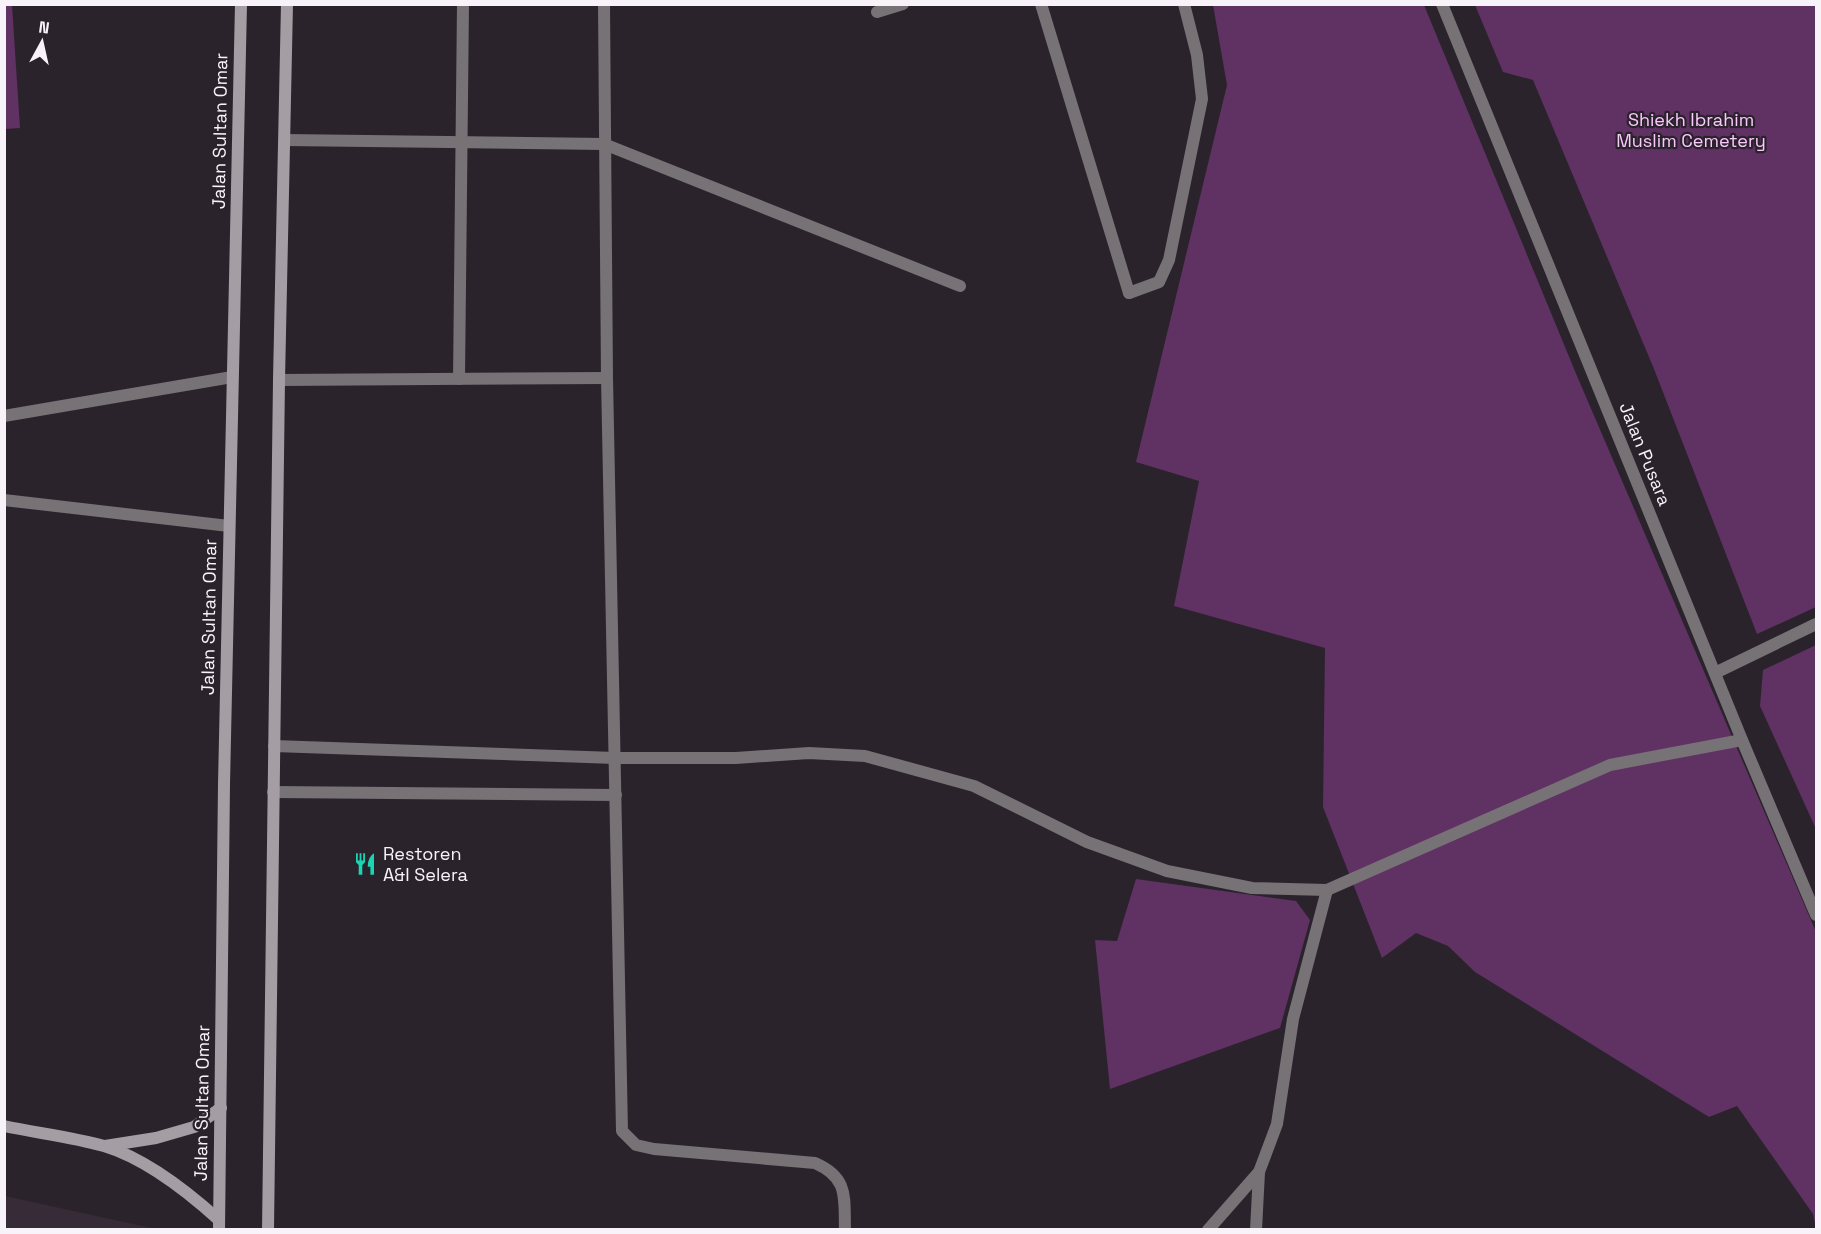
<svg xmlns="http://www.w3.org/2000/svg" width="1821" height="1234" font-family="'Space Grotesk',sans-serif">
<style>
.built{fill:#372b37}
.green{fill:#603163}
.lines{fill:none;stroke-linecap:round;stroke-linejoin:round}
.lane{stroke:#767276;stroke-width:12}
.street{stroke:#767276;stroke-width:12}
.secondary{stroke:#a49ea4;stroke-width:12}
.labels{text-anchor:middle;stroke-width:4.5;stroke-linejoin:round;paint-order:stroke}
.park-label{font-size:18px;fill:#fdc7ff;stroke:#2a232b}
.street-label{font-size:18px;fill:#f8f3f8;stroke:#2a232b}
.poi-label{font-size:18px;fill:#f8f3f8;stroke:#2a232b;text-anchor:start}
</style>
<rect width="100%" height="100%" fill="#2a232b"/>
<polygon class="built" points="5,1196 156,1229 5,1229"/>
<g class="green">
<polygon points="5,4 12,5 20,128 5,129"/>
<polygon points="1213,5 1424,5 1577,376 1816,932 1816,1229 1813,1214 1737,1106 1709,1117 1475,972 1448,946 1416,933 1382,958 1323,807 1325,648 1174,606 1199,481 1136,462 1227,85"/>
<polygon points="1475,5 1816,5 1816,607 1757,634 1654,369 1533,80 1503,72"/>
<polygon points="1816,645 1816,829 1760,706 1763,670"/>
<polygon points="1136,879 1296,901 1310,920 1280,1028 1110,1089 1095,940 1117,941"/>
</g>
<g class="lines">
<g class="lane">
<polyline points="877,12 903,4"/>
<polyline points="285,140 604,144"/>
<polyline points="1129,293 1159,282 1169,260 1202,99 1197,55 1184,4"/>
<polyline points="459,379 463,4"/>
<polyline points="4,500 229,526"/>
<polyline points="274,746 615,758 736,758 809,753 865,756 974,786 1087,842 1167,871 1252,888 1327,890 1610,765 1742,740"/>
</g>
<g class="street">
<path d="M604,4L607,378L622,1131L636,1145L654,1149L815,1163C849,1178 844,1197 845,1230"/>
<polyline points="1041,4 1129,293"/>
<polyline points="1442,4 1742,740 1816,915"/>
<polyline points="604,144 960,286"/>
<polyline points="279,380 607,378"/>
<polyline points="4,416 232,377"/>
<polyline points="1715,673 1816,624"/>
<polyline points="273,792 616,795"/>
<polyline points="1208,1230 1259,1172 1277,1124 1293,1019 1327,890"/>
<polyline points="1256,1230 1259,1172"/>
</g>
<g class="secondary">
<path d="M4,1126C37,1133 72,1137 104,1146C144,1158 188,1192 219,1220"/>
<polyline points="105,1146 156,1138 194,1127 221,1108"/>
<polyline points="219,1230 224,784 241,4"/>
<polyline points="268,1230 279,380 287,4"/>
</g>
</g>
<defs>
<g id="restaurant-bare" transform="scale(1.8)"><path d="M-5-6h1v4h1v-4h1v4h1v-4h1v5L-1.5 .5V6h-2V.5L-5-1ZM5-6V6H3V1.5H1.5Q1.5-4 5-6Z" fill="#19d5b2" stroke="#2a232b" stroke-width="2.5" paint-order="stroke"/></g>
</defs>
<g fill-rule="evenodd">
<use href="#restaurant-bare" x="365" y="864"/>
</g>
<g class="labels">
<g class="park-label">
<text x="1691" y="126">Shiekh Ibrahim<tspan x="1691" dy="21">Muslim Cemetery</tspan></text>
</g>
<g class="street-label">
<text transform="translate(220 131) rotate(-89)" y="6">Jalan Sultan Omar</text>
<text transform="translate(1645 454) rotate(68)" y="6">Jalan Pusara</text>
<text transform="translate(209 617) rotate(-89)" y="6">Jalan Sultan Omar</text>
<text transform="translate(202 1103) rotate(-89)" y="6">Jalan Sultan Omar</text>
</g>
<g class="poi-label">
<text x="383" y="860">Restoren<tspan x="383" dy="21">A&amp;I Selera</tspan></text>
</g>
</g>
<rect width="1821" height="1234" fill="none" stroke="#f8f3f8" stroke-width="12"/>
<g transform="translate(42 42) rotate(8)" stroke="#2a232b" stroke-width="4.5" paint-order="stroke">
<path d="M0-4.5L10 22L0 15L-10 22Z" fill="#f8f3f8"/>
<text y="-9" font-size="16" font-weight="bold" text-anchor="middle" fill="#f8f3f8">N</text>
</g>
</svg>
